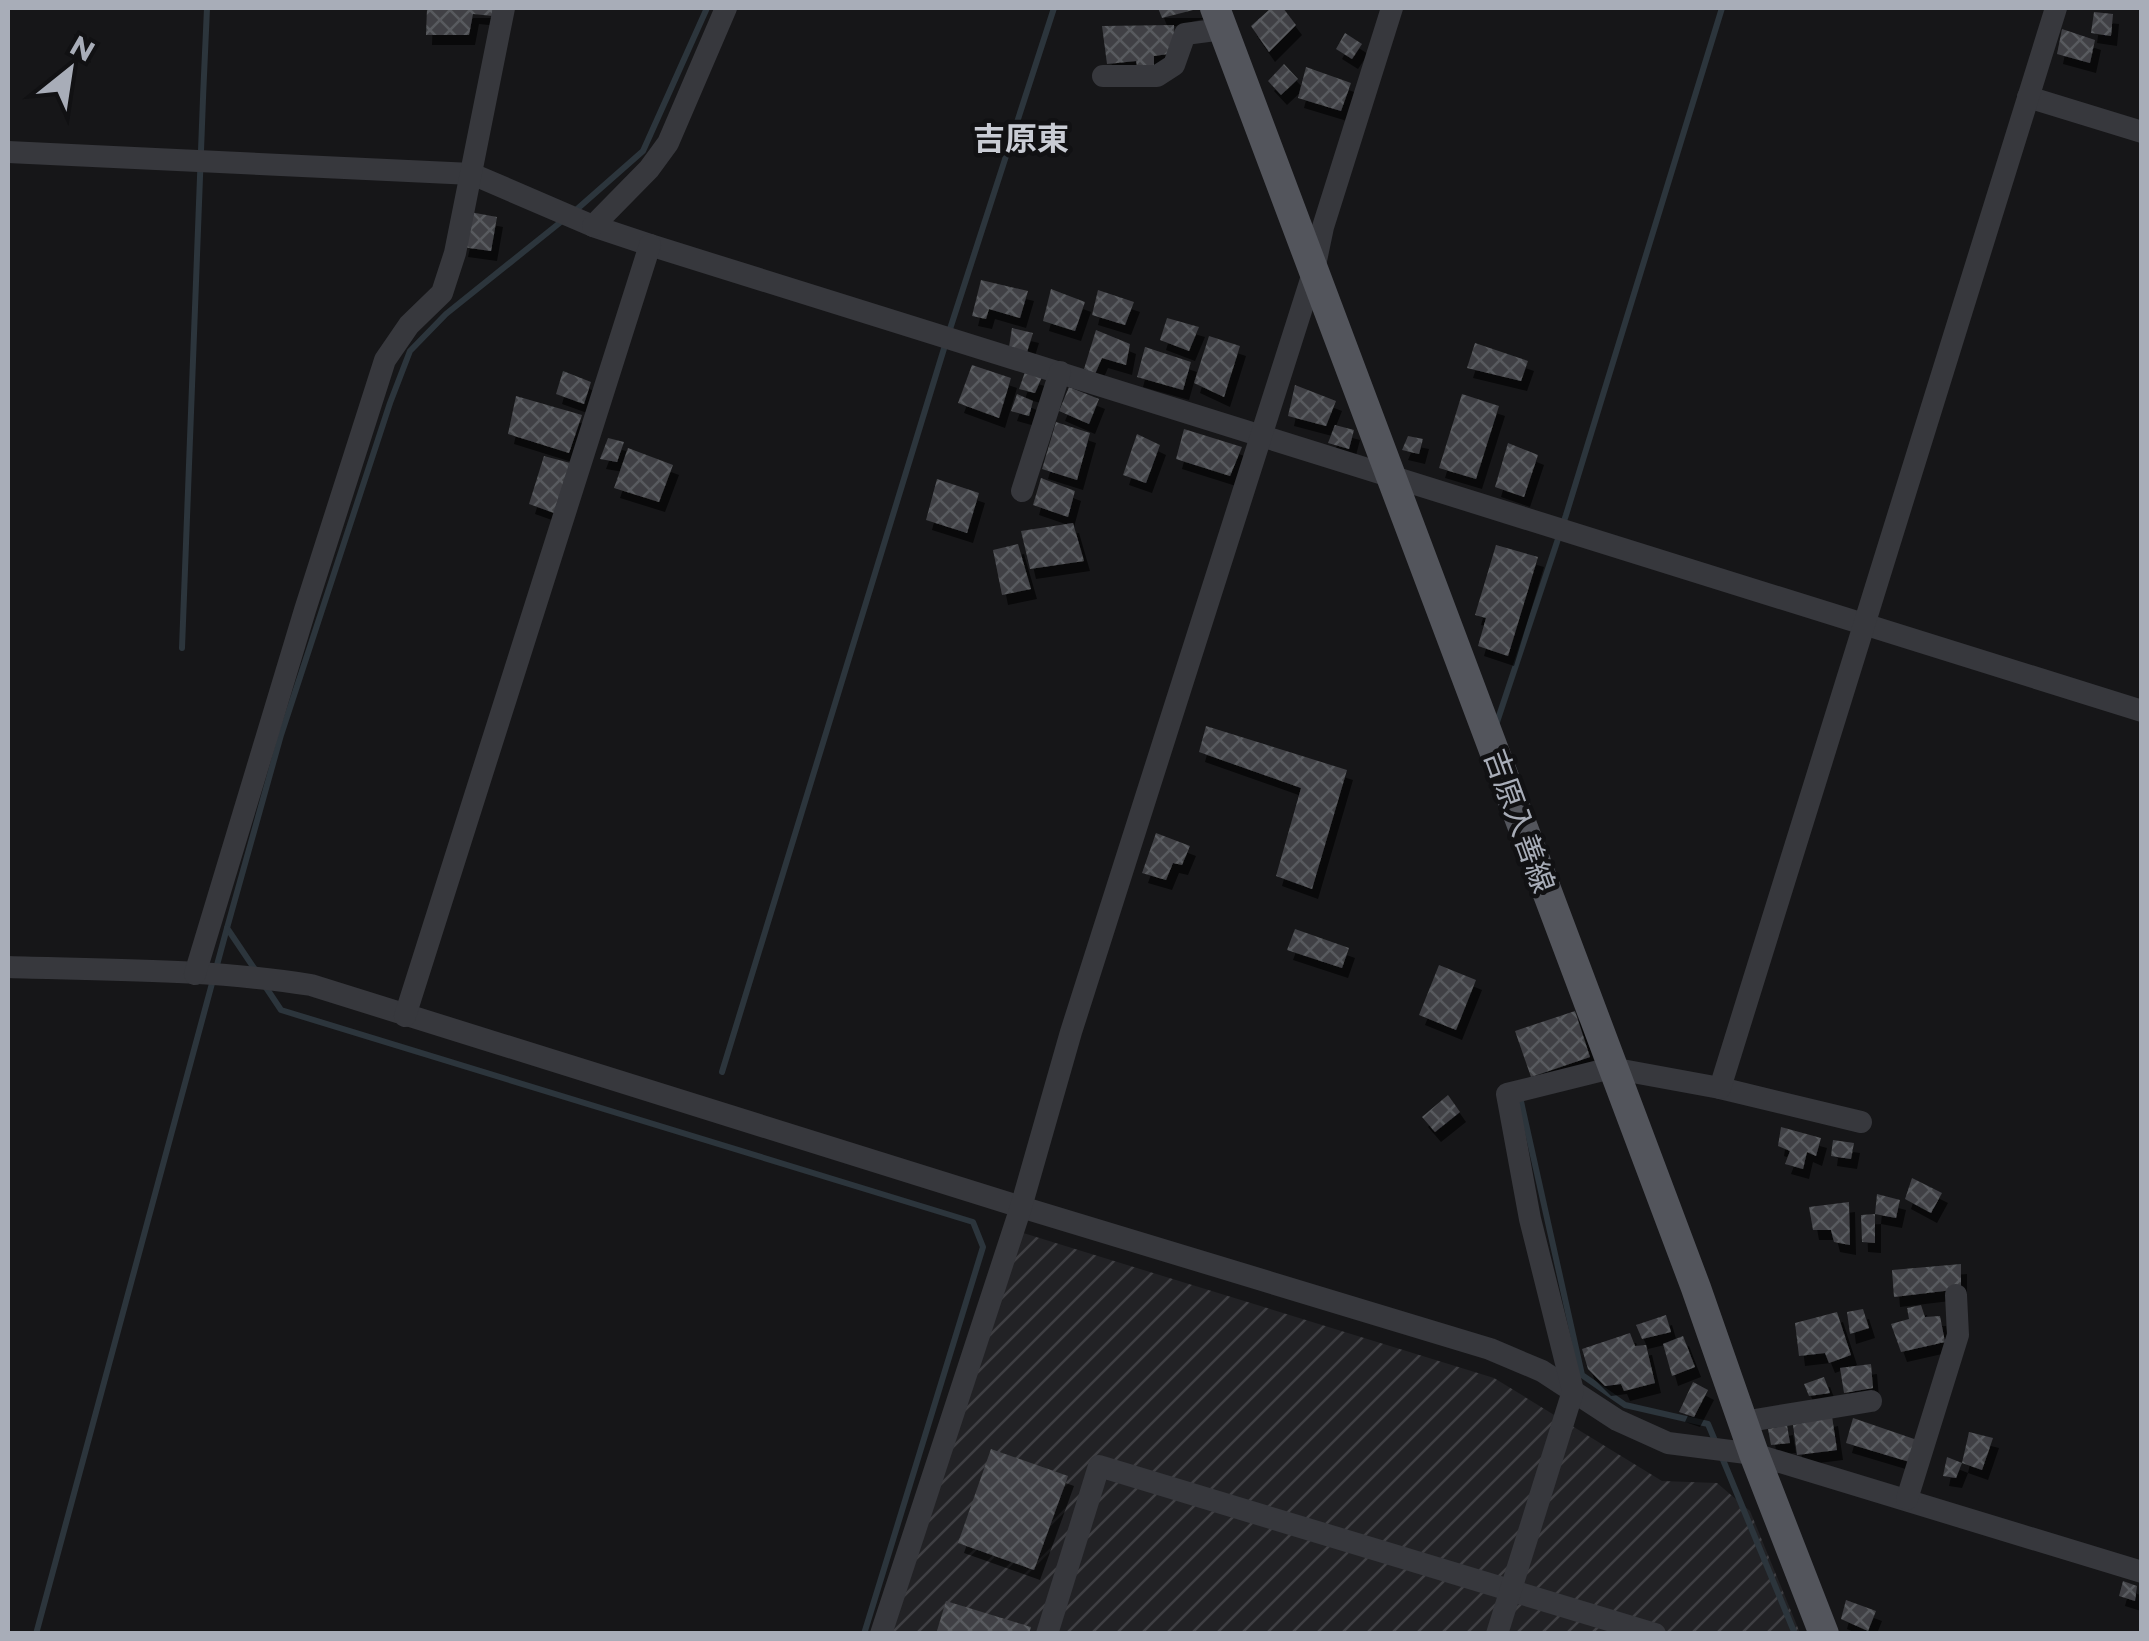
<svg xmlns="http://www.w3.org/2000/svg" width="2149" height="1641" font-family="Montserrat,'Noto Sans JP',sans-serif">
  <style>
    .industrial { fill: url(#industrial-furrows) }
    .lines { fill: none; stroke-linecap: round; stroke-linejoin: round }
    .stream { stroke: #2c353c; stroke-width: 6 }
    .building { fill: url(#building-cross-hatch); filter: url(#shadow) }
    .minor { stroke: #37383d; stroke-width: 22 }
    .major { stroke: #53555c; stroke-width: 30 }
    .labels { text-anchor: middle; stroke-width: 9; stroke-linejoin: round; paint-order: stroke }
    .street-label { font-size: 30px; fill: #a8adb8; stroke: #111113 }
    .neighbourhood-label { font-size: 32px; font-weight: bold; fill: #c9ccd4; stroke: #111113 }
  </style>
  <defs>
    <pattern id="industrial-furrows" width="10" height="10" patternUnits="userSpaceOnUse" patternTransform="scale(2.5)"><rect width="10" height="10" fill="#222225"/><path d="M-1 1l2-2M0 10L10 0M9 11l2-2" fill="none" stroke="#3f3f43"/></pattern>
    <pattern id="building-cross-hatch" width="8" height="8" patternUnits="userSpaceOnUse" patternTransform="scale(2.5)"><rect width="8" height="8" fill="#404145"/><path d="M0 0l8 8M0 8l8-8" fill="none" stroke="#595a5e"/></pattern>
    <filter id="shadow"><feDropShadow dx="6" dy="10" stdDeviation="0" flood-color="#0009"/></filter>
  </defs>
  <rect width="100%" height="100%" fill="#161618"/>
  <path class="industrial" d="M1020 1232 1494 1378 1662 1481 1717 1483 1750 1511 1800 1633 889 1634Z"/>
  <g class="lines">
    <g class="stream">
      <path d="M576 210 643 151 707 8"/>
      <path d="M182 648C191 434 197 221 207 8"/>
      <path d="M1496 725 1566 515 1722 8"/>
      <path d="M256 971 227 928 281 735 390 403 410 351 446 314 562 221"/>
      <path d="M265 986 281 1010 973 1222 983 1247 864 1634"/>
      <path d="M722 1072 950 329 1054 8"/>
      <path d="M1520 1097 1582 1375 1625 1405 1708 1424 1716 1443"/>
      <path d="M1721 1455 1795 1634"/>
      <path d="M36 1634 227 928"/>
    </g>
  </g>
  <g class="building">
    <path d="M427 8H494L493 16 473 14 469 35H426Z"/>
    <path d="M1158 8H1197V9L1162 18Z"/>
    <path d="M1271 8H1283L1296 25 1269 52 1251 26Z"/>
    <path d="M2094 12 2113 14 2111 36 2091 33Z"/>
    <path d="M1174 25 1175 53 1154 56V67L1138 70 1136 61 1107 64 1102 26Z"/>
    <path d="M2062 29 2095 40 2090 63 2057 54Z"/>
    <path d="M1345 33 1362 44 1352 59 1336 49Z"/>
    <path d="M1284 64 1298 79 1281 95 1268 81Z"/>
    <path d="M1306 67 1351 83 1341 111 1298 98Z"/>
    <path d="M470 212 497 217 491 251 462 247Z"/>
    <path d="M981 280 1028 291 1020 318 989 309 986 319 972 316Z"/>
    <path d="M1051 289 1085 302 1075 331 1043 321Z"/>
    <path d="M1098 290 1134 302 1125 325 1092 315Z"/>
    <path d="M1167 318 1199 327 1189 351 1160 340Z"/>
    <path d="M1012 328 1033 333 1027 352 1009 347Z"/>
    <path d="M1096 330 1130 344 1126 365 1102 358 1095 374 1084 369Z"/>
    <path d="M1209 336 1240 346 1224 397 1194 383Z"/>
    <path d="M1475 343 1528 361 1521 381 1467 368Z"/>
    <path d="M1145 347 1191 362 1183 390 1137 377Z"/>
    <path d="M972 365 1011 378 999 418 958 403Z"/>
    <path d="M563 371 591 382 584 404 556 394Z"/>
    <path d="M1025 372 1042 377 1035 393 1019 389Z"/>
    <path d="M1295 385 1336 401 1326 426 1288 416Z"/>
    <path d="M1069 387 1099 399 1089 424 1059 411Z"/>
    <path d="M1017 394 1033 401 1029 416 1011 411Z"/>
    <path d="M1462 394 1499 406 1476 479 1439 468Z"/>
    <path d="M516 396 582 415 569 453 508 434Z"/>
    <path d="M1056 422 1090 433 1077 480 1042 469Z"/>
    <path d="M1335 425 1354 430 1349 449 1328 443Z"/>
    <path d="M1184 429 1242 447 1230 476 1176 459Z"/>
    <path d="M1137 434 1160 445 1146 483 1123 475Z"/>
    <path d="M1408 436 1423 439 1419 454 1402 450Z"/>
    <path d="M608 438 624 442 617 462 600 459Z"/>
    <path d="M1508 443 1538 455 1524 497 1495 487Z"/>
    <path d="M628 448 673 465 659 502 614 488Z"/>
    <path d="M544 456 574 464 557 514 529 504Z"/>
    <path d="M1041 478 1075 491 1068 517 1033 505Z"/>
    <path d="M937 479 979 493 967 533 926 520Z"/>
    <path d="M1073 523 1084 561 1030 569 1021 531Z"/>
    <path d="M1018 544 1031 589 1002 595 993 550Z"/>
    <path d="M1496 545 1538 557 1508 656 1478 646 1486 618 1475 615Z"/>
    <path d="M1206 726 1347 770 1312 889 1276 876 1301 788 1199 752Z"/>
    <path d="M1156 833 1190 846 1182 865 1173 863 1166 880 1142 873Z"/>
    <path d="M1295 929 1349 948 1342 968 1287 950Z"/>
    <path d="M1439 965 1476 980 1456 1030 1419 1015Z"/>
    <path d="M1575 1011 1590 1057 1531 1077 1515 1031Z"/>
    <path d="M1448 1095 1460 1112 1435 1132 1422 1117Z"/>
    <path d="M1781 1127 1821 1138 1816 1156 1807 1152 1803 1169 1785 1164 1790 1151 1778 1146Z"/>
    <path d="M1833 1140 1854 1143 1851 1159 1831 1156Z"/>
    <path d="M1912 1178 1942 1193 1931 1213 1905 1199Z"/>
    <path d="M1877 1194 1900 1200 1896 1218 1875 1214V1243L1862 1242 1861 1215 1875 1214Z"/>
    <path d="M1849 1202 1850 1245 1834 1242 1831 1230H1813L1809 1207Z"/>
    <path d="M1961 1264V1289L1894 1297 1892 1270Z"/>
    <path d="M1921 1305 1925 1317 1940 1316 1945 1342 1901 1352 1891 1324 1909 1319 1907 1308Z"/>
    <path d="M1863 1309 1869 1328 1850 1334 1847 1312Z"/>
    <path d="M1837 1312 1851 1355 1829 1363 1825 1353 1799 1356 1795 1323Z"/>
    <path d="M1666 1315 1671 1332 1642 1339 1636 1325Z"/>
    <path d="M1630 1333 1635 1346 1646 1345 1655 1383 1624 1391 1621 1384 1605 1386 1588 1369 1582 1349Z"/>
    <path d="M1683 1336 1695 1367 1672 1376 1663 1344Z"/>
    <path d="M1871 1364 1873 1388 1844 1393 1840 1368Z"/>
    <path d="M1824 1377 1830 1393 1809 1396 1804 1384Z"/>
    <path d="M1693 1382 1708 1390 1694 1417 1679 1412Z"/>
    <path d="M1832 1416 1837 1450 1797 1455 1793 1425Z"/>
    <path d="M1853 1418 1920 1441 1913 1463 1846 1443Z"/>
    <path d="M1787 1425 1790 1443 1771 1445 1768 1429Z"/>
    <path d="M1969 1432 1993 1438 1982 1470 1962 1463Z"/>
    <path d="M991 1449 1068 1476 1034 1570 958 1543Z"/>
    <path d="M1947 1457 1962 1463 1956 1478 1943 1476Z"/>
    <path d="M2123 1581 2137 1586 2135 1601 2119 1596Z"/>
    <path d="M1846 1600 1876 1611 1868 1631 1841 1619Z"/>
    <path d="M946 1601 1031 1627 1029 1634H936Z"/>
  </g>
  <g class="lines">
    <g class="minor">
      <path d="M1103 76H1157L1174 65 1185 34 1223 29"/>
      <path d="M2028 97 2142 132"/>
      <path d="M8 152 472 174 593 226 650 245 2142 711"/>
      <path d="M593 226 649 169 668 143 726 8"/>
      <path d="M1022 491 1060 372"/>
      <path d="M8 967C108 970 211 969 311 985L1021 1207 1490 1349 1542 1371 1617 1420 1668 1443 1754 1454 2142 1572"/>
      <path d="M195 974 305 610 385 360 409 325 442 293 455 253 504 8"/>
      <path d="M405 1016 650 245"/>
      <path d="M1720 1088 1861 1122"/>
      <path d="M1743 1422 1871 1401"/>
      <path d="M1907 1499 1958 1335 1956 1295"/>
      <path d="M881 1634 1021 1207 1071 1032 1314 270 1323 227 1392 8"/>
      <path d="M1047 1634 1099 1466 1655 1634"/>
      <path d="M1497 1634 1573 1391 1530 1219 1507 1094 1611 1068 1720 1088 2056 8"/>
    </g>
    <path class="major" d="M1215 8 1696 1288 1754 1454 1824 1634"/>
  </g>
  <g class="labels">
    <g class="street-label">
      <text transform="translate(1519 821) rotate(70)" y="10">吉原入善線</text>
    </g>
    <g class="neighbourhood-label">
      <text x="1021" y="150">吉原東</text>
    </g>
  </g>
  <rect width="2149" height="1641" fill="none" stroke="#a8adb8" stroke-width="20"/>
  <g transform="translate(70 70) rotate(30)" stroke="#111113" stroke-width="8" paint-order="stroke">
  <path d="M0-8L18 38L0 25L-18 38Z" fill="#a8adb8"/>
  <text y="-15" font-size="28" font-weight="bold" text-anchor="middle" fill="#a8adb8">N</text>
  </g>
</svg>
